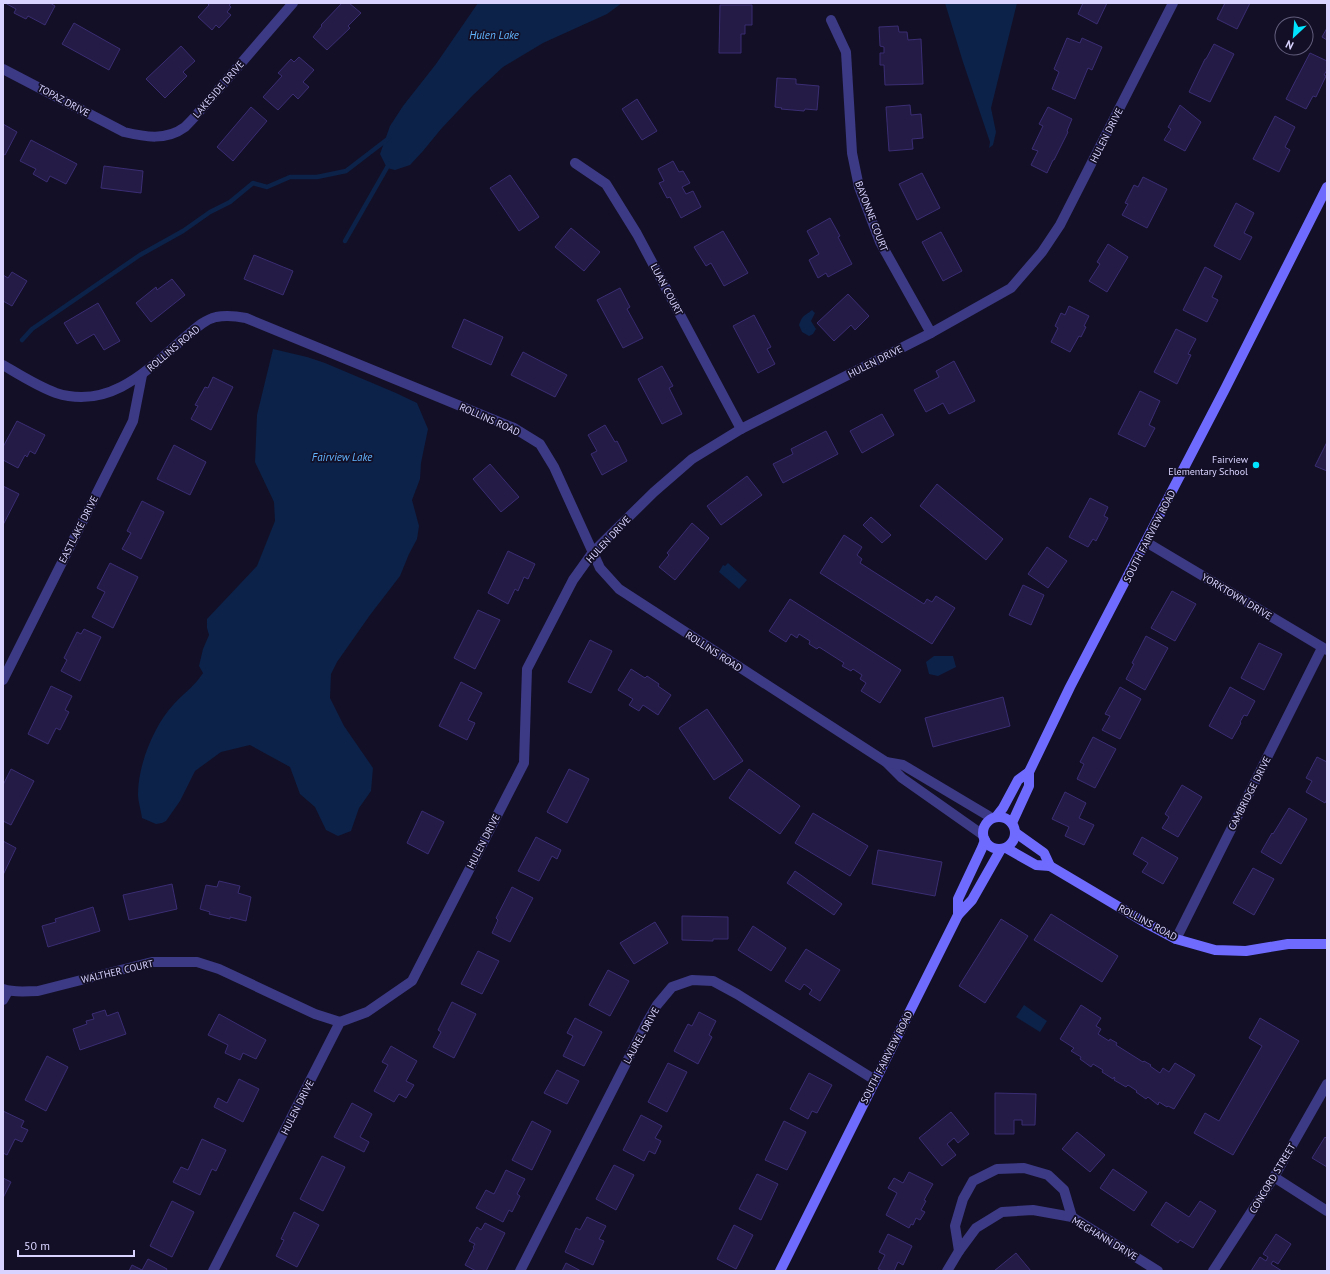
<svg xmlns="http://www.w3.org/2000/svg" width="1330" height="1274" font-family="'PT Sans',sans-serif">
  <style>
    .water { fill: #0c2248 }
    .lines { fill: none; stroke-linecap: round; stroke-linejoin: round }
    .stream { stroke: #0c2248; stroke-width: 4.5 }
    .building { fill: #241b47; stroke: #3b2d73 }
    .street { stroke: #3d3a85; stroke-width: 10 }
    .secondary { stroke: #6f6bff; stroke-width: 10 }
    .poi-dot { fill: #00e5ff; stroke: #130f26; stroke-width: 1.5 }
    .labels { text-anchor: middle; stroke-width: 3.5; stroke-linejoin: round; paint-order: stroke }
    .street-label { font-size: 10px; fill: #d9d4ff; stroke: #130f26 }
    .poi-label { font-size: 10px; fill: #d9d4ff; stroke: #130f26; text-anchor: end }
    .water-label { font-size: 11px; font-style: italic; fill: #62b6ff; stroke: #130f26 }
  </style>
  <rect width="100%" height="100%" fill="#130f26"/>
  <g class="water">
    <path d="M478 3H622L607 14 543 43 503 67 473 95 441 129 423 151 410 165 395 170 387 168 380 154 390 126 403 106 436 64Z"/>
    <path d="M945 3H1017L991 108 996 132 993 145 989 148 990 142 963 62Z"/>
    <path d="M812 310 815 313 811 321 816 329 813 334 809 336 802 332 799 325C803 314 805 316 812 310Z"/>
    <path d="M273 349 307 357 325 363 396 393 417 403 428 429 421 463 420 479 412 500 419 526 417 539 409 554 400 576 370 615 337 662 331 674 330 698 344 726 373 768 371 791 359 808 351 831 338 836 326 830 315 807 300 794 290 767 250 745 221 752 195 771 180 801 166 821 162 823 156 824 142 818C141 810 138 801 138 794 138 765 154 725 174 704 184 693 195 686 203 673L199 666 203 649 209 635 207 628V619L257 566 275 521 274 502 255 462 257 415Z"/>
    <path d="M728 563 747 580 739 589 719 572 723 565 725 566Z"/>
    <path d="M934 656H953L956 667 938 676 929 674 926 662Z"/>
    <path d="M1024 1005 1047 1021 1040 1032 1016 1017Z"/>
  </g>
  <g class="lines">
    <g class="stream">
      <path d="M345 241 389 164"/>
      <path d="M22 340 32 329 140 255 183 231 210 212 230 202 253 183 267 187 290 177H317L346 171 389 138"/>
    </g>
  </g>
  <g class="building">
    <path d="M5 3H50L55 6 45 25 28 16 26 19 14 13 16 9Z"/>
    <path d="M207 3H232L229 5 231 7 227 12 231 15 219 28 216 25 212 30 198 17 209 5Z"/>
    <path d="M342 3H349L361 13 348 26 350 28 327 50 313 37 322 26 321 25Z"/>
    <path d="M1083 3H1107L1097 24 1078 14Z"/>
    <path d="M1225 3H1250L1237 29 1217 19Z"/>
    <path d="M720 5H752V25H745V34H741V53H719Z"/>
    <path d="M74 23 120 49 109 70 62 44Z"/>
    <path d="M898 26 899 32H907L908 40 921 39 923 84 885 85 884 65H880V53H884V47L880 46 879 27Z"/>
    <path d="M1327 28V40L1322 37Z"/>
    <path d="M1067 38 1080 43 1082 38 1102 47 1092 70 1088 68 1075 99 1052 89 1059 72 1054 69Z"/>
    <path d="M1214 44 1234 54 1210 102 1189 92 1205 59H1206Z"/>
    <path d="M181 46 195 61 183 72 187 76 165 98 146 79Z"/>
    <path d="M1310 53 1327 61V70L1324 75 1326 76 1316 97 1313 96 1306 109 1286 99Z"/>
    <path d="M299 57 314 70 303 82 309 87 298 99 293 94 278 110 263 97 282 76 278 73 291 59 294 62Z"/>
    <path d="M777 78 796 79V84L819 86 817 110 805 109 804 111 781 109 782 108 775 107Z"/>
    <path d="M637 99 657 131 642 140 622 109Z"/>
    <path d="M910 105 911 115 921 114 923 138 912 139 913 149 889 151 886 107Z"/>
    <path d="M1180 105 1201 122 1185 151 1164 140 1171 129 1168 127Z"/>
    <path d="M251 107 267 121 233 161 217 147Z"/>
    <path d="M1048 107 1072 119 1067 131 1068 132 1054 160H1053L1047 173 1031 165 1038 151 1032 149 1043 126 1039 124Z"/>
    <path d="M1275 116 1295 127 1285 147 1290 150 1279 172 1253 159Z"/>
    <path d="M3 124 17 132 5 155 3 154Z"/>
    <path d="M31 140 77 164 66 184 50 176 47 182 33 174 36 169 20 161Z"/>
    <path d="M673 161 679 172 683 171 690 183 682 187 686 194 693 191 701 207 681 218 670 197 667 198 659 183 664 181 658 169Z"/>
    <path d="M104 166 143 171 141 193 101 188Z"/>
    <path d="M922 173 940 208 917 220 899 184Z"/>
    <path d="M510 175 539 217 519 231 490 188Z"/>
    <path d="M1143 177 1167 189 1147 228 1122 215 1128 204 1125 203 1134 185 1138 187Z"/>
    <path d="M1236 203 1254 213 1244 233 1252 237 1240 260 1214 246Z"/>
    <path d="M830 218 840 236 838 237 852 264 828 277 826 273 818 278 809 260 819 254 807 231Z"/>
    <path d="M571 228 600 252 584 271 555 247Z"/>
    <path d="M723 231 748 273 724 286 711 263 706 266 694 247Z"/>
    <path d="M941 232 962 271 943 281 922 242Z"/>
    <path d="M1108 244 1128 257 1107 292 1089 281 1100 264 1097 262Z"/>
    <path d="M254 255 293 271 283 295 244 279Z"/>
    <path d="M1205 267 1222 276 1212 297 1218 300 1207 322 1183 310Z"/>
    <path d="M12 272 27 281 12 306 3 301V275L8 278Z"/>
    <path d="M172 279 185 295 151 322 136 303 156 287 157 290Z"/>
    <path d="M620 288 630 307 627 309 643 338 623 348 597 300Z"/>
    <path d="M848 294 869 316 855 330 851 325 834 341 817 323Z"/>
    <path d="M98 303 120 341 104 350 94 334 77 344 64 323Z"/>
    <path d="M1069 306 1089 316 1084 326 1086 327 1081 337 1079 336 1070 352 1051 342 1058 328 1055 326 1061 313 1065 315Z"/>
    <path d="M754 315 771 347 767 349 775 364 758 373 733 326Z"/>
    <path d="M464 319 503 337 491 365 452 347Z"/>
    <path d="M1176 329 1196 339 1188 354 1191 355 1177 384 1154 372Z"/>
    <path d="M523 352 567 375 555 397 511 375Z"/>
    <path d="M954 361 975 401 949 414 943 403 926 412 914 390 939 377 936 371Z"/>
    <path d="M662 366 673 386 669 388 682 414 662 424 638 379Z"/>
    <path d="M213 377 233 387 211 430 191 419 198 406 195 405 205 387 208 388Z"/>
    <path d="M1140 391 1160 401 1149 425 1155 428 1145 447 1118 434Z"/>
    <path d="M882 414 894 435 862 453 850 431Z"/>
    <path d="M17 421 45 435 35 454 30 451 27 457 25 455 18 468 3 460V447Z"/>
    <path d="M605 425 615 442 617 441 627 461 602 475 591 454 597 451 588 435Z"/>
    <path d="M826 431 838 454 783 483 773 464 793 454 791 449Z"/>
    <path d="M1327 442V471L1315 466Z"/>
    <path d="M174 445 206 462 190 495 157 479Z"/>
    <path d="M490 464 519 497 501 512 473 479Z"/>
    <path d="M747 476 762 495 721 525 707 506Z"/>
    <path d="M937 484 1003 539 986 560 920 506Z"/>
    <path d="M3 486 19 494 3 525Z"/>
    <path d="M1090 498 1108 507 1104 516 1108 518 1096 541 1093 539 1088 547 1069 537Z"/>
    <path d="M142 501 164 512 141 559 122 549 131 533 127 531Z"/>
    <path d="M871 517 891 535 882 543 863 525Z"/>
    <path d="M692 523 709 538 675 580 659 567 669 555 667 553Z"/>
    <path d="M844 535 862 547 857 555 862 559 860 563 924 604 927 599 932 602 936 596 955 608 932 644 820 573Z"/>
    <path d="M1047 547 1067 561 1048 588 1028 574Z"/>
    <path d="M508 551 535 564 528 579 524 577 518 591 515 589 508 604 488 593Z"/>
    <path d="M110 563 138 577 113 628 92 617 105 592 97 588Z"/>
    <path d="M1023 585 1044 595 1031 625 1009 615Z"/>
    <path d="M1172 591 1196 604 1175 641 1151 628Z"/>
    <path d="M790 599 901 670 880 703 861 691 866 683 860 679 862 675 853 669 851 671 842 666 844 663 819 647 817 649 809 644 810 641 799 634 797 638 791 634 786 642 769 631Z"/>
    <path d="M478 610 500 620 475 669 454 658Z"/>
    <path d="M84 629 101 637 80 681 61 671 67 660 64 658 77 632 81 634Z"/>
    <path d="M1146 636 1168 648 1145 690 1126 679 1134 664 1132 663Z"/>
    <path d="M590 640 612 651 591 693 568 682Z"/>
    <path d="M1259 643 1282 654 1264 690 1241 678Z"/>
    <path d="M631 669 645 678 647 676 659 684 658 686 671 695 658 715 643 705 639 711 629 705 633 699 618 690Z"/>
    <path d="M461 682 482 693 468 720 475 723 467 740 439 726Z"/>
    <path d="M51 686 72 696 65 710 69 712 60 730 56 728 48 744 28 734Z"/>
    <path d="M1120 687 1141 699 1120 739 1102 730 1110 716 1105 714Z"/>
    <path d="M1230 687 1255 701 1247 716 1244 715 1240 722 1241 723 1232 739 1209 726Z"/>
    <path d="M1003 697 1010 726 933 747 925 718Z"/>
    <path d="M707 709 743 761 714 780 679 728Z"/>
    <path d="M1093 737 1116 749 1095 788 1077 779 1084 764 1080 762Z"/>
    <path d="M1317 757 1327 762V799L1325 803 1306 792 1312 781 1306 778Z"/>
    <path d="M11 769 34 781 11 825 3 821V785Z"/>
    <path d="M569 769 589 779 567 823 547 812Z"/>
    <path d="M749 769 800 806 780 834 729 798Z"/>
    <path d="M1182 785 1202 797 1178 837 1162 828 1169 817 1165 814Z"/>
    <path d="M1065 792 1086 803 1079 818 1094 825 1084 845 1065 836 1069 827 1052 819Z"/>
    <path d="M1289 808 1307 819 1281 864 1261 852 1272 833 1273 834Z"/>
    <path d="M422 811 444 822 428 854 407 843Z"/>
    <path d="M813 813 868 846 850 876 795 843Z"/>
    <path d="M536 837 561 850 557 859 552 856 539 881 518 871Z"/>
    <path d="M1142 837 1178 858 1163 884 1142 872 1148 863 1133 854Z"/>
    <path d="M3 841 16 848 3 875Z"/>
    <path d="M878 850 942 862 935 896 872 884Z"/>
    <path d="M1253 868 1274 879 1254 915 1233 903Z"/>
    <path d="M795 871 842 904 834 915 787 883Z"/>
    <path d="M219 881 240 886 238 893 251 897 246 921 230 917V919L209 914 210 912 200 909 206 885 217 887Z"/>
    <path d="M172 884 177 909 129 920 123 895Z"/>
    <path d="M512 887 533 898 510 942 492 933 498 920 496 918Z"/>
    <path d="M93 907 100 931 48 947 42 926 56 922 55 919Z"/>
    <path d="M1051 914 1118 956 1102 982 1034 940Z"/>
    <path d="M682 916 728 917V939H713V941L682 940Z"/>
    <path d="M1001 919 1028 936 985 1003 959 986Z"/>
    <path d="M655 922 668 943 634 964 620 943Z"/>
    <path d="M753 926 786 948 771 971 738 950Z"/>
    <path d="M806 949 840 970 820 1001 809 994 812 990 804 984 800 990 785 981Z"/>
    <path d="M478 951 499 961 482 994 461 984Z"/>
    <path d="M608 970 629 981 610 1016 589 1005Z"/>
    <path d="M452 1002 476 1014 454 1058 433 1047 441 1032 438 1030Z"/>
    <path d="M1081 1005 1101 1018 1096 1026 1101 1029 1098 1034 1109 1041 1110 1039 1117 1043 1116 1045 1143 1062 1144 1061 1151 1065 1150 1066 1160 1073 1163 1068 1169 1072 1175 1063 1195 1075 1174 1109 1168 1106 1167 1107 1159 1102 1158 1105 1148 1097 1146 1099 1136 1092 1137 1091 1128 1085 1126 1087 1114 1080 1115 1078 1114 1077 1113 1079 1102 1072 1103 1070 1093 1064 1091 1067 1080 1059 1081 1057 1071 1051 1074 1048 1060 1039Z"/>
    <path d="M105 1010 107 1016 118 1012 126 1034 80 1050 73 1029 87 1024 86 1021 94 1019 92 1014Z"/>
    <path d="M699 1012 716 1021 709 1035 712 1037 698 1064 674 1051 688 1024 692 1026Z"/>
    <path d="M219 1014 266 1040 256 1059 243 1053 240 1060 225 1053 228 1045 208 1035Z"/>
    <path d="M575 1018 602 1032 584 1066 563 1056 573 1036 567 1033Z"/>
    <path d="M1260 1018 1299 1041 1233 1155 1194 1133 1205 1113 1219 1121 1262 1046 1249 1038Z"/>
    <path d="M391 1046 417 1061 406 1081 414 1085 406 1098 399 1094 394 1102 374 1091 388 1065 382 1062Z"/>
    <path d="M47 1056 68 1067 46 1111 25 1100Z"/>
    <path d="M668 1063 687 1072 667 1112 648 1102Z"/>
    <path d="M557 1070 579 1081 567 1104 544 1093Z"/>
    <path d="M809 1073 832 1085 817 1113 812 1111 808 1119 790 1109Z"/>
    <path d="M239 1079 259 1089 243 1122 214 1107 218 1098 227 1103Z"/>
    <path d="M995 1093 1036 1094 1035 1125H1022V1120H1014V1134H995Z"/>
    <path d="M352 1103 372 1114 360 1137 369 1142 364 1152 334 1137Z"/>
    <path d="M3 1111 24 1121 21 1127 28 1130 22 1142 15 1139 7 1155 3 1153Z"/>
    <path d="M951 1112 969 1134 958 1143 954 1138 947 1144 956 1155 942 1166 919 1138Z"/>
    <path d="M641 1115 662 1126 655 1138 661 1141 655 1154 649 1151 644 1161 623 1150Z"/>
    <path d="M532 1121 551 1131 532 1170 512 1160Z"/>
    <path d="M784 1121 806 1132 787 1170 765 1160Z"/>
    <path d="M1077 1132 1105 1155 1090 1172 1062 1149Z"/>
    <path d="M1325 1137 1327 1139V1167L1312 1158Z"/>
    <path d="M202 1139 226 1150 216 1171 212 1169 200 1195 173 1182 181 1167 188 1170Z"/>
    <path d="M322 1156 345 1167 323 1211 300 1199Z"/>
    <path d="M614 1165 634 1175 616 1210 596 1199Z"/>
    <path d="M1113 1169 1147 1192 1134 1211 1100 1188Z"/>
    <path d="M506 1170 525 1179 517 1194 520 1196 512 1212 509 1210 503 1222 476 1208 486 1190 494 1194Z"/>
    <path d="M909 1172 933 1184 924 1200 926 1201 921 1210 925 1212 920 1220 916 1218 913 1225 911 1224 909 1228 886 1215 897 1193 888 1188 894 1178 903 1183Z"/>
    <path d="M757 1174 778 1184 761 1220 739 1209Z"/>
    <path d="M3 1178 11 1182 3 1198Z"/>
    <path d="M172 1201 194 1212 172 1257 150 1246Z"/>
    <path d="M1200 1201 1216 1211 1193 1248 1180 1240 1178 1243 1151 1225 1166 1202 1189 1217Z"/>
    <path d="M294 1212 319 1225 297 1267 276 1256 284 1240 281 1239Z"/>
    <path d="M587 1217 606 1226 599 1239 604 1241 593 1265 565 1252 576 1228 580 1230Z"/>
    <path d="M485 1223 505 1233 486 1271H476L465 1265 474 1248 473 1247 475 1244 469 1241 477 1227 481 1230Z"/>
    <path d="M734 1225 753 1235 736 1269 717 1259Z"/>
    <path d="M888 1234 912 1246 903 1265 898 1262 894 1271H883L878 1269 885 1255 879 1252Z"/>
    <path d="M1276 1234 1291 1244 1278 1264 1273 1261 1271 1264 1282 1271H1251L1260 1257 1266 1261 1268 1257 1263 1254Z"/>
    <path d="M1016 1253 1031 1271H994Z"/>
    <path d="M148 1259 167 1269 166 1271H129L132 1265 142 1270Z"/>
    <path d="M566 1263 581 1271H562Z"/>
  </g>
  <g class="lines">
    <g class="street">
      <path d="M831 20 846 52 852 153 859 187 880 242 931 333"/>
      <path d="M3 69 124 132C145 137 166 141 185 127 189 123 194 118 198 113L293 3"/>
      <path d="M575 163 606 184 637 234 741 429"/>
      <path d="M3 365C20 375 37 386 56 393 109 410 147 371 183 339 193 331 203 320 216 317 226 315 236 316 246 318L514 428 540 444 554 467 600 568 619 589 886 762 902 778 983 835"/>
      <path d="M1146 542 1327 650"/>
      <path d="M3 680 133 421 142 375"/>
      <path d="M886 762 903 765 992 818"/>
      <path d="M1176 939 1322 648"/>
      <path d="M3 989C14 993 27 991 38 991L152 962H197L219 969 315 1014 340 1022"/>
      <path d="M3 1000 8 991"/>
      <path d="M1274 1177 1327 1211"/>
      <path d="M959 1251 955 1226 963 1199 973 1181 997 1169 1024 1168 1048 1175 1064 1190 1072 1217"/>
      <path d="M213 1271 340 1022 367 1012 412 981 524 763 527 669 573 580 593 552 654 492 692 459 741 429 931 333 1011 288 1042 252 1060 225 1173 3"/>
      <path d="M520 1271 646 1024 657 1005 672 987 692 980 713 981 737 994 875 1080"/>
      <path d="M947 1271 959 1251 976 1228 1002 1212 1033 1210 1072 1217 1158 1271"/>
      <path d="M1213 1271 1274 1177 1327 1084"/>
    </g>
    <g class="secondary">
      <circle cx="999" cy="833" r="16"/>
      <path d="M996 817 1003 808 1018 780 1029 772"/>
      <path d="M1012 823 1029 786V772L1070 687 1225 389 1327 187"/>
      <path d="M1016 833 1044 853 1050 866"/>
      <path d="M1006 848 1036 865 1050 866 1146 923 1176 939 1215 950 1246 951 1288 944H1327"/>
      <path d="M958 915V899L982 848 985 840"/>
      <path d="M780 1271 958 915 972 900 1001 849"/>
    </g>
  </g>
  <circle class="poi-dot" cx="1256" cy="465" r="4"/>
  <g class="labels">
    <g class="street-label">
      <text transform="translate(218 89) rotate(-49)" y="4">LAKESIDE DRIVE</text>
      <text transform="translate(64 100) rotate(28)" y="4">TOPAZ DRIVE</text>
      <text transform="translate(1106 135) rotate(-63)" y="4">HULEN DRIVE</text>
      <text transform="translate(872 216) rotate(69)" y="4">BAYONNE COURT</text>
      <text transform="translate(667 289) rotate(62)" y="4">LUAN COURT</text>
      <text transform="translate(173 348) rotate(-40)" y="4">ROLLINS ROAD</text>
      <text transform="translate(875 361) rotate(-27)" y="4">HULEN DRIVE</text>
      <text transform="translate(490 419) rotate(24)" y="4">ROLLINS ROAD</text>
      <text transform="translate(78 529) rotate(-63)" y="4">EASTLAKE DRIVE</text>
      <text transform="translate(1149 536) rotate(-63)" y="4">SOUTH FAIRVIEW ROAD</text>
      <text transform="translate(608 539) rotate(-47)" y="4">HULEN DRIVE</text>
      <text transform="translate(1237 596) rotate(31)" y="4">YORKTOWN DRIVE</text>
      <text transform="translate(714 651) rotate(33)" y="4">ROLLINS ROAD</text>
      <text transform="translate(1249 793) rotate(-63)" y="4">CAMBRIDGE DRIVE</text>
      <text transform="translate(483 841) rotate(-63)" y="4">HULEN DRIVE</text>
      <text transform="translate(1148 922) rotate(28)" y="4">ROLLINS ROAD</text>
      <text transform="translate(117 971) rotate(-13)" y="4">WALTHER COURT</text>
      <text transform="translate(641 1035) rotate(-61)" y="4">LAUREL DRIVE</text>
      <text transform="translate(886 1057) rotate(-63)" y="4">SOUTH FAIRVIEW ROAD</text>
      <text transform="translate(297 1107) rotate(-63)" y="4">HULEN DRIVE</text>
      <text transform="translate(1272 1178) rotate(-59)" y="4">CONCORD STREET</text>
      <text transform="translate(1105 1238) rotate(31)" y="4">MEGHANN DRIVE</text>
    </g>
    <g class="poi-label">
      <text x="1248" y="463">Fairview<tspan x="1248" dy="12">Elementary School</tspan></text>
    </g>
    <g class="water-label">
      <text x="494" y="39">Hulen Lake</text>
      <text x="342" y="461">Fairview Lake</text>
    </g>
  </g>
  <rect width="1330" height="1274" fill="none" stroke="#d9d4ff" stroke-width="8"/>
  <g transform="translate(1294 36) rotate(206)"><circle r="19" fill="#130f26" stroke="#625e7d"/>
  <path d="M0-3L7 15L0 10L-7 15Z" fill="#00e5ff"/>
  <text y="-6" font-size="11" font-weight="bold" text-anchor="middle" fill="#d9d4ff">N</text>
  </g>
  <path d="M18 1250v6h116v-6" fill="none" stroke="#d9d4ff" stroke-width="2"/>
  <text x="24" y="1250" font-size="12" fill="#d9d4ff" stroke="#130f26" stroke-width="3" paint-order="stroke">50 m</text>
</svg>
